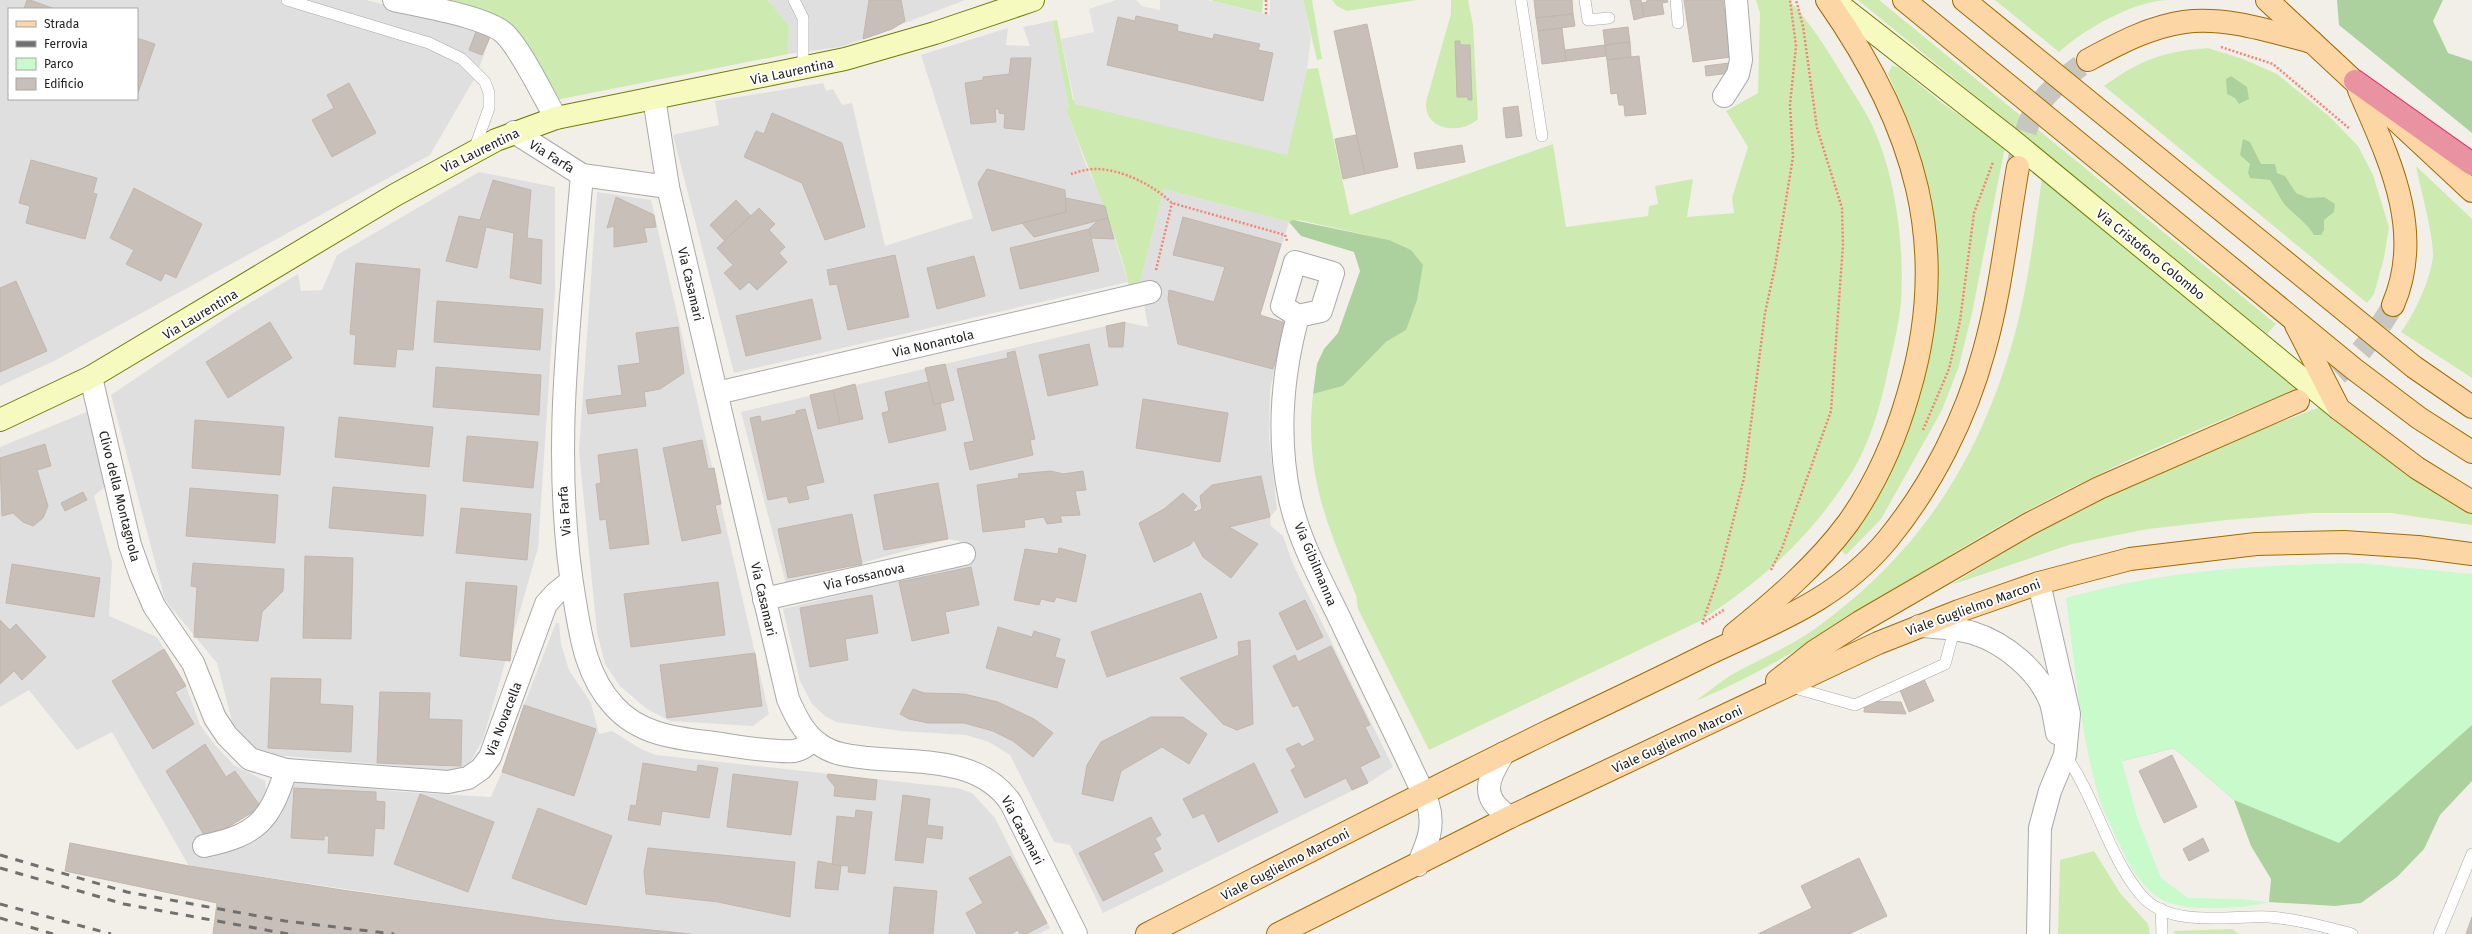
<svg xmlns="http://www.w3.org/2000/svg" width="2472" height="934" font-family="'Fira Sans',sans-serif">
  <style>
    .residential { fill: #e0dfdf; fill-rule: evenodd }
    .grass { fill: #cdebb0; fill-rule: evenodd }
    .forest { fill: #add19e }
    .park { fill: #c8facc }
    .parking { fill: #e2e2e2 }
    .building { fill: #c7bfb8; stroke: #c4b6ab }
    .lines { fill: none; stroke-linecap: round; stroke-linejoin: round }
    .primary-tunnel { stroke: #c8c6c1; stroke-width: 22; stroke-dasharray: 22 11; stroke-linecap: butt }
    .lane-casing { stroke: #a9a9a9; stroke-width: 12 }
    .street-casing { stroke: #a9a9a9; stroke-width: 24 }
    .secondary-casing { stroke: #707d05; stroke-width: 24 }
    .primary-casing { stroke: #a06b00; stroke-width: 24 }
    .highway-casing { stroke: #dc2a67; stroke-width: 24 }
    .path { stroke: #fa8072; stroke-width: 2.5; stroke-dasharray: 2 2; stroke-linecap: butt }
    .lane { stroke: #fff; stroke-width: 11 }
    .street { stroke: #fff; stroke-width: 22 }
    .secondary { stroke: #f7fabf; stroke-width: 22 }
    .primary { stroke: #fcd6a4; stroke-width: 22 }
    .highway { stroke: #e892a2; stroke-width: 22 }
    .rail { stroke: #707070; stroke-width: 3; stroke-dasharray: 8 8; stroke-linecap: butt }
    .labels { text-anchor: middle; stroke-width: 4; stroke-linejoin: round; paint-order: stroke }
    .street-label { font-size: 13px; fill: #222; stroke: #fff }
  </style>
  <rect width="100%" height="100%" fill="#f2efe9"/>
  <g class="residential">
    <path d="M0 0H366L477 29 491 35 477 74 430 155 54 361 0 386ZM9 9H137V99H9Z"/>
    <path d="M768 0H965L863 39 840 47 788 54 789 26Z"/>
    <path d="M1052 21 1069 108 1066 109 1086 165 1105 206 1128 282 734 373 673 135 719 125 715 101 823 83 826 91 833 89 842 105 852 103 885 246 973 218 921 55 1008 28 1006 45 1030 46 1023 27Z"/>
    <path d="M479 172 555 187V291L538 548 483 739 467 768 445 770 262 754 236 737 217 663 165 600 111 395 233 313 298 274 301 291 322 290 337 255Z"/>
    <path d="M1164 189 1289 222 1260 315 1286 323 1270 389 1269 437 1277 509 1270 517 1271 526 1283 536 1293 564 1393 767 1368 783 1103 913 1070 845 1054 842 1010 755 989 742 966 735 901 731 836 722 825 716 812 704 800 681 783 609 973 562 969 543 948 539 786 584 741 412 1106 326 1125 322 1148 327 1140 282Z"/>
    <path d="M597 192 651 200 769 714 753 726 670 721 647 709 620 686 605 664 597 632 579 451Z"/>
    <path d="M89 411 108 484 94 496 112 562 109 616 157 637 186 686 200 725 214 744 234 765 265 781 266 793 261 807 207 840V855L229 852 258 839 281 815 292 781 404 792 491 797 502 772 524 705 556 623H559L561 644 569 670 591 703 599 734 612 731 641 749 656 755 957 788 972 793 995 818 1050 928 1039 934H691L561 921 189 866 112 732 77 750 29 690 0 707V447Z"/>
  </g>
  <g class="grass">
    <path d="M429 0H768L789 26 788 54 556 100 523 43Z"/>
    <path d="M1263 0 1262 13 1212 1V0Z"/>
    <path d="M1303 0H1312L1322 59 1317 60Z"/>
    <path d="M1332 0H1417L1347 11 1337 6Z"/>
    <path d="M1451 0H1468L1473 25 1478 119C1461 135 1424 131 1426 102L1451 14ZM1460 41V45H1470L1472 100H1468L1455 42Z"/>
    <path d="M1756 0H1789C1810 22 1826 48 1842 74 1850 88 1860 102 1868 117 1895 168 1905 245 1901 302 1899 325 1893 347 1888 370 1881 404 1870 443 1852 472 1811 537 1764 579 1700 621L1429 750 1358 609 1356 595C1327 525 1304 473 1313 394L1343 386 1386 342 1406 330 1389 240 1299 220 1289 222 1164 189 1140 282 1129 286C1115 225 1087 168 1066 109L1069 108 1052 21 1057 20 1073 100 1287 154 1307 69 1318 68 1350 215 1553 144 1566 227 1648 216 1649 206 1658 204 1655 186 1693 179 1687 217 1734 213 1732 198 1748 147 1726 111 1758 93 1760 13Z"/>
    <path d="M1858 0H1879L2276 324 2267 334Z"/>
    <path d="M1995 0H2168C2134 1 2084 29 2059 52Z"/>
    <path d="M2208 48 2243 59 2277 74 2330 117 2358 146 2373 175 2389 227 2384 258 2374 294 2367 303 2104 86C2140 60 2164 51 2208 48Z"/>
    <path d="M1892 66 1898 67 1942 103 2005 147 1972 313 1959 366 1942 410 1881 519 1846 555 1840 549 1875 497 1937 281 1935 224 1931 195 1914 135 1888 74Z"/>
    <path d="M2416 166 2472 219V378L2401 332C2414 315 2433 275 2433 253 2432 229 2421 191 2416 166Z"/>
    <path d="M2043 171 2299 389C2197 429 2097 471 2001 525 1899 583 1804 655 1696 701 1707 692 1719 683 1731 675 1759 659 1790 647 1816 628 1920 553 1980 459 2014 337 2029 283 2035 226 2043 171Z"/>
    <path d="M2323 406 2414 477 2472 514V525L2391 513H2312L2227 520 2148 529 2072 544 1951 585C2005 551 2061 518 2119 489 2185 457 2255 432 2323 406Z"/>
    <path d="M2094 851 2120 893 2148 924 2150 934H2058L2060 860Z"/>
    <path d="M2232 929 2239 934H2175L2174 931Z"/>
  </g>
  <g class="forest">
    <path d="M2337 0H2443L2433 21 2448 53 2472 61V133L2339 25Z"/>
    <path d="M2231 76 2247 87 2249 99 2239 104 2235 98 2227 94 2226 79Z"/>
    <path d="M2243 139 2250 142 2261 164H2275L2277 173 2285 176 2296 193 2308 198 2324 197 2335 204 2334 212 2324 220V230L2321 235H2314C2309 226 2298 217 2289 209 2281 202 2276 189 2270 180L2250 178 2248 173 2250 164 2240 155Z"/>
    <path d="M1293 220 1389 240 1411 250 1423 265 1417 300 1406 330 1386 342 1343 386 1313 394 1317 364 1324 349 1338 333 1360 271 1354 252 1301 236 1289 222Z"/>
    <path d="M2472 602V781L2440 815 2424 849 2397 877 2361 903 2335 906 2269 902 2271 879 2251 846 2234 800 2174 748 2122 761Z"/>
  </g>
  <path class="park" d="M2358 563 2472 574V725L2339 843 2234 800 2174 748 2122 761 2137 817 2161 878 2188 898 2240 899 2269 902C2244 909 2181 913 2159 898 2138 884 2126 859 2116 837 2110 824 2103 811 2099 798 2080 733 2075 665 2066 598 2162 570 2258 565 2358 563Z"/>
  <path class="parking" d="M1116 0H1136L1142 6 1160 10V0H1207L1270 15V0H1303L1311 37 1307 69 1287 155 1075 104 1061 39 1094 32 1089 9Z"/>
  <g class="building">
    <path d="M27 0H30L55 9H24Z"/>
    <path d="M869 0H901L905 21 892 29 863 39Z"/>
    <path d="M1534 0H1572L1573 14 1536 18Z"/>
    <path d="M1630 0H1641L1644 17 1634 20Z"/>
    <path d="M1647 0H1667L1668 2 1662 3 1664 14 1644 17 1642 3 1647 2Z"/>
    <path d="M1684 0H1723L1731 57 1693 62Z"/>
    <path d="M1573 14 1575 26 1538 31 1536 18Z"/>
    <path d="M1136 16 1178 25 1177 31 1213 39 1214 34 1260 44 1258 50 1273 53 1263 101 1107 65 1118 17 1135 21Z"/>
    <path d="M1367 24 1398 167 1365 174 1334 31Z"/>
    <path d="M1628 27 1630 42 1605 45 1603 30Z"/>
    <path d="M1562 28 1566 61 1542 64 1538 31Z"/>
    <path d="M477 29 491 35 482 55 469 50Z"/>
    <path d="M137 38 155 44 138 93H137Z"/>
    <path d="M1455 41H1460V45H1470L1472 100H1468V97H1457Z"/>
    <path d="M1630 42 1631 57 1607 60 1605 45Z"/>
    <path d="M1605 45 1606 56 1566 61 1565 50Z"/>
    <path d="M1639 56 1646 114 1625 116 1624 105H1619L1617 93 1611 94 1607 60Z"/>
    <path d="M1011 58H1031L1024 130 1004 128 1005 114 999 113V109H995L996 122 971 124 965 83 983 80V77L1009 74Z"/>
    <path d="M1729 63 1730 73 1706 76 1705 66Z"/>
    <path d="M349 83 376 133 332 157 312 120 334 108 327 95Z"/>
    <path d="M1518 106 1522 136 1506 138 1503 108Z"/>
    <path d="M772 113 842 143 865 227 825 240 802 183 744 157 756 131 764 134Z"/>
    <path d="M1356 135 1365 174 1343 179 1335 139Z"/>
    <path d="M1462 145 1465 162 1417 169 1414 153Z"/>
    <path d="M31 160 97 178 93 193 97 194 85 239 26 223 30 206 19 203Z"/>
    <path d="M987 169 1065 190 1066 212 992 231 978 183Z"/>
    <path d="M493 180 531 190 527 238 542 240 541 284 510 278 514 233 486 227 477 268 446 261 459 216 480 220Z"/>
    <path d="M134 188 202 224 176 278 165 273 161 281 126 264 134 250 110 238Z"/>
    <path d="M616 197 654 215 656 227 644 228 647 242 614 247V226L607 228Z"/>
    <path d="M1066 198 1105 206 1108 218 1034 237 1022 223 1066 212Z"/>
    <path d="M736 200 751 216 725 241 710 225Z"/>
    <path d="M759 208 775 224 769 230 785 247 779 253 787 262 757 290 749 282 740 290 724 273 733 265 717 248Z"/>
    <path d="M1183 217 1281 244 1260 315 1286 323 1273 369 1178 344 1168 299 1169 290 1214 302 1225 267 1173 255Z"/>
    <path d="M1108 218 1114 239 1091 238 1089 229 1097 221Z"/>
    <path d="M1089 229 1099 271 1020 289 1010 248Z"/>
    <path d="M895 255 909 317 848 330 837 284 830 285 827 270Z"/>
    <path d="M974 256 985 296 937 309 927 268Z"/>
    <path d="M356 263 420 269 413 350 397 349 395 367 354 364 356 335 350 334Z"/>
    <path d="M16 281 47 351 0 372V288Z"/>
    <path d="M812 299 821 339 746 356 736 316Z"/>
    <path d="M437 301 543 309 540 350 434 342Z"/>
    <path d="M270 322 292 358 228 398 206 362Z"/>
    <path d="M1125 322 1123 347H1109L1106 326Z"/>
    <path d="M678 327 684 373 660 389 644 392 646 406 588 414 586 400 622 395 618 366 640 363 636 333Z"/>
    <path d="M1089 344 1098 385 1048 396 1039 355Z"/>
    <path d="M1015 351 1035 439 1030 440 1033 455 970 470 964 443 974 441 957 369 1008 358 1007 353Z"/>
    <path d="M945 364 954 400 934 405 925 368Z"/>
    <path d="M436 367 541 375 539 415 433 407Z"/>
    <path d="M928 382 934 405 940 403 946 430 889 443 882 413 889 411 885 392Z"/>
    <path d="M855 384 863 419 840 424 833 390Z"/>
    <path d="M833 390 840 424 818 429 810 395Z"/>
    <path d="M1143 399 1228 413 1220 462 1136 448Z"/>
    <path d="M805 409 824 482 806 486 809 499 789 503 787 496 768 500 750 418 760 416 761 422 796 414V411Z"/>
    <path d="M339 417 433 427 429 467 335 457Z"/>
    <path d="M195 420 284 427 280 475 192 468Z"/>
    <path d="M467 436 538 442 533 488 463 481Z"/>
    <path d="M702 440 708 469 714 468 721 504 715 505 721 533 682 541 663 448Z"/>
    <path d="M45 444 51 466 37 470 48 506 43 518 33 526 23 522 13 513 2 516 0 458Z"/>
    <path d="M637 449 649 544 610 549 606 519 600 520 596 484 601 483 598 455Z"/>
    <path d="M1051 471 1063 474 1083 471 1086 490 1075 491 1080 515 1060 516 1062 522 1047 524 1044 517 1024 520 1025 527 983 532 977 485 1019 478 1018 474Z"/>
    <path d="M1261 476 1270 517 1229 527 1258 544 1231 578 1203 557 1194 540 1190 545 1154 562 1139 523 1164 509 1183 493 1197 506 1193 510 1195 512 1202 509 1200 496 1212 485Z"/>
    <path d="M938 483 948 539 884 550 874 495Z"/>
    <path d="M333 487 426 495 423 536 329 528Z"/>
    <path d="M190 488 278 495 275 543 186 536Z"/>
    <path d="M83 492 87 500 65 511 61 503Z"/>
    <path d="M461 508 531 514 527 560 456 553Z"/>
    <path d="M852 514 862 564 788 578 778 529Z"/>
    <path d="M1059 548 1086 555 1076 602 1056 597 1054 602 1041 599 1039 605 1014 600 1025 549 1058 554Z"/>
    <path d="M305 556 353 558 351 639 303 638Z"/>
    <path d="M193 563 284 569 283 591 262 612 258 641 194 637 197 587 191 586Z"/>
    <path d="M12 564 100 578 94 617 6 603Z"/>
    <path d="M971 567 979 605 945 612 949 633 912 641 899 582Z"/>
    <path d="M466 582 517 586 510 661 460 656Z"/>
    <path d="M718 582 725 635 631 647 624 594Z"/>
    <path d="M1201 593 1217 638 1107 677 1091 632Z"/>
    <path d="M872 595 878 633 845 639 848 660 810 667 800 608Z"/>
    <path d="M1305 600 1323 637 1297 650 1279 613Z"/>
    <path d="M0 620 10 630 16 624 46 657 22 680 14 671 0 684Z"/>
    <path d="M998 627 1032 637 1034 631 1060 639 1055 657 1065 660 1057 688 986 668Z"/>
    <path d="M1250 640 1253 724 1237 730 1223 724 1180 678 1239 655 1238 642Z"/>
    <path d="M1331 646 1370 725 1365 727 1380 757 1360 767 1368 783 1352 790 1346 778 1305 798 1291 770 1296 767 1286 749 1299 743 1302 747 1315 740 1298 705 1293 707 1273 666 1295 655 1298 662Z"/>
    <path d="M164 649 186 686 175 692 194 724 153 749 112 681Z"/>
    <path d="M755 653 762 706 667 718 660 665Z"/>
    <path d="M271 678 321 679 320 704 353 706 351 752 268 748Z"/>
    <path d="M1924 679 1934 701 1909 712 1900 690Z"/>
    <path d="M913 689 924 693 964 694 998 702 1034 719 1053 733 1033 757 1013 741 993 731 964 723H928L909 719 900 714Z"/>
    <path d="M380 692 430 693 429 719 462 720 461 766 377 763Z"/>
    <path d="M1865 701 1901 702 1906 714 1864 712Z"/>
    <path d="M524 705 596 729 574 796 502 772Z"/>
    <path d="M1151 717H1183L1207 734 1189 764 1162 747 1121 771 1113 801 1082 794 1087 765 1101 742Z"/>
    <path d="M205 744 226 777 235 771 261 807 207 840 166 771Z"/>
    <path d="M2172 755 2197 807 2164 823 2139 771Z"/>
    <path d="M643 763 697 772 698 765 718 768 709 818 662 811 660 825 628 820 631 805 636 806Z"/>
    <path d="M1254 763 1278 812 1218 842 1204 813 1193 818 1183 799Z"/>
    <path d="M733 774 798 782 791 835 727 827Z"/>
    <path d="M828 774 877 780 875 800 834 796 835 787 827 777Z"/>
    <path d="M294 788 376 792V801L385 802 384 829 375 828 373 856 328 853 329 836H324V840L291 838Z"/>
    <path d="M420 794 494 822 468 892 394 864Z"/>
    <path d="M903 795 930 799 927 825 943 827 942 839 926 837 923 863 895 860Z"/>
    <path d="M538 808 612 836 586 905 512 878Z"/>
    <path d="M856 810 872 812 865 874 848 872 849 866 832 865 837 816 855 818Z"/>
    <path d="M1151 817 1161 835 1155 838 1161 849 1153 853 1163 871 1103 901 1079 853Z"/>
    <path d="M2203 838 2209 851 2189 861 2183 849Z"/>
    <path d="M70 843 189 866 342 890 561 921 691 934H213L217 903 65 871Z"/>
    <path d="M648 848 795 862 790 917 718 902 646 894 644 872Z"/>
    <path d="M1010 856 1047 923 1026 934H1020L1018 930 1011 934H977L966 913 983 903 969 878Z"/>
    <path d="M1859 858 1887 916 1849 934H1758L1812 908 1801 886Z"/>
    <path d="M818 861 841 866 838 890 815 888Z"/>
    <path d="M894 887 937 891 933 934H889Z"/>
    <path d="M2472 917V934H2466Z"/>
  </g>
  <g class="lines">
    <g class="primary-tunnel">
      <path d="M2018 164C2027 108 2044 93 2088 60"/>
      <path d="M2311 394C2346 372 2373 341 2393 305"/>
    </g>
    <defs>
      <g id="lane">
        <path d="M287 0 429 43 462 59 485 82 489 93V108L474 150"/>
        <path d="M794 0 803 18V69"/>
        <path d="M1521 0 1542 136"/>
        <path d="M1585 0 1588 20 1609 18"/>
        <path d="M1676 0 1678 23"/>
        <path d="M1788 686 1855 705 1945 664 1955 627"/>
        <path d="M2065 755C2096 798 2107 854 2141 895 2170 929 2230 915 2269 917 2297 919 2325 927 2352 934"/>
        <path d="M2161 909 2162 934"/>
        <path d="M2439 934 2472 854"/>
      </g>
      <g id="street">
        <path d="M394 0C420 6 488 17 505 34 522 51 543 96 556 118"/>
        <path d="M1724 96 1738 74 1741 60 1736 0"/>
        <path d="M654 98 668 187 788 699C795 715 804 734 819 744 834 755 850 756 868 758 918 763 980 757 1011 803L1076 934"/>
        <path d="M514 132 582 175C570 317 550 460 575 602 581 639 587 677 614 706 638 733 673 738 707 742 731 745 771 753 794 751 801 750 808 745 813 740"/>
        <path d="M582 175 668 187"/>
        <path d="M1295 262 1333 273 1321 311 1298 316 1282 306Z"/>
        <path d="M1298 316C1282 375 1277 439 1290 499 1299 541 1321 580 1340 619 1369 681 1400 742 1428 804 1435 827 1427 844 1418 865"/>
        <path d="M91 377 130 545 141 576 154 606 193 663 215 718 227 736 250 759 286 770 448 782 468 778 481 769 490 757 546 604 556 593 571 581"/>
        <path d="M717 393 1150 292"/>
        <path d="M764 599 964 554"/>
        <path d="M1919 626C1937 627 1956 628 1973 633 2005 643 2039 671 2051 703 2054 713 2055 723 2057 733"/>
        <path d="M1504 753C1487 779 1479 798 1510 817"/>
        <path d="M204 846C257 835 270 821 286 770"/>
        <path d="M2038 934 2040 828 2050 791 2065 755 2069 714 2039 583"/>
      </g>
      <g id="secondary">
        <path d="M1833 0 2013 141 2339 409"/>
        <path d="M0 420 91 377 395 195 496 140 556 118 845 59 935 33 1033 0"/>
      </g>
      <g id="primary">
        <path d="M1904 0 2354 369 2419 418 2472 452"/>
        <path d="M1964 0 2414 367 2472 407"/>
        <path d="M2267 0 2472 191"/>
        <path d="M2088 60C2118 44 2149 27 2184 22 2226 16 2272 32 2312 42"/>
        <path d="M2359 90C2389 159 2425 231 2393 305"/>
        <path d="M2296 325 2339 409 2417 468 2472 502"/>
        <path d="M1734 634C1775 601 1817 565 1848 523 1875 485 1895 440 1908 395 1953 246 1914 124 1827 0"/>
        <path d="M1777 681 1815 651 1860 622 2029 524 2099 488 2298 401"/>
        <path d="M1147 934C1281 866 1414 797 1549 731 1601 706 1654 681 1706 655 1775 622 1838 600 1888 539 1932 485 1966 418 1984 351 2001 291 2007 229 2018 167"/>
        <path d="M1278 934 1510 817 1878 643 1959 611 2039 583 2130 559 2256 544 2344 542 2418 547 2472 554"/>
      </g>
      <path id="highway" d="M2355 81 2472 164"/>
    </defs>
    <use href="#lane" class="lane-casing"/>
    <use href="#street" class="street-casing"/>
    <use href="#secondary" class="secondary-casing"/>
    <use href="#primary" class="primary-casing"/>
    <use href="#highway" class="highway-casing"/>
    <g class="path">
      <path d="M1266 14V0"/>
      <path d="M2221 47 2273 64 2350 129"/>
      <path d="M1071 174C1078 172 1087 169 1095 169 1122 169 1153 185 1172 203L1285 235 1287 241"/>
      <path d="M1156 270 1172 203"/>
      <path d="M1923 430 1949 369 1960 321 1974 213 1993 162"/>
      <path d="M1771 570 1782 548 1831 411 1843 245 1842 208 1817 128 1803 26 1796 0"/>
      <path d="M1702 624 1725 609"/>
      <path d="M1702 624 1720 572 1744 478 1765 313 1775 267 1793 157 1790 105 1796 46 1790 0"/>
    </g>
    <use href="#lane" class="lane"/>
    <use href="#street" class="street"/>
    <use href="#secondary" class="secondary"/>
    <use href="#primary" class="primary"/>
    <use href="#highway" class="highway"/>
    <g class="rail">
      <path d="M0 855 127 892 285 921 394 934"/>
      <path d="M0 868 124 904 288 934"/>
      <path d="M0 904 111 934"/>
      <path d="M0 918 53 934"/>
    </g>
  </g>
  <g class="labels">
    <g class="street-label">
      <text transform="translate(792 71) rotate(-12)" y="5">Via Laurentina</text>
      <text transform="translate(480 150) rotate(-26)" y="5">Via Laurentina</text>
      <text transform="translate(552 156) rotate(32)" y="5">Via Farfa</text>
      <text transform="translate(2151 254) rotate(39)" y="5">Via Cristoforo Colombo</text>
      <text transform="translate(691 284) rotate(77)" y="5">Via Casamari</text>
      <text transform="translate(200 314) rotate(-31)" y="5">Via Laurentina</text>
      <text transform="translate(933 343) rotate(-13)" y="5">Via Nonantola</text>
      <text transform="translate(120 496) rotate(76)" y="5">Clivo della Montagnola</text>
      <text transform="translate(564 511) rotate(-94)" y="5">Via Farfa</text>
      <text transform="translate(1316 564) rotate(67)" y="5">Via Gibilmanna</text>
      <text transform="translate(864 576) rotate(-13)" y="5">Via Fossanova</text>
      <text transform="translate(764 599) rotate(77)" y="5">Via Casamari</text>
      <text transform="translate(1973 607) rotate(-20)" y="5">Viale Guglielmo Marconi</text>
      <text transform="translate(503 719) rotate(-69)" y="5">Via Novacella</text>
      <text transform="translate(1677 739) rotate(-25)" y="5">Viale Guglielmo Marconi</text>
      <text transform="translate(1023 830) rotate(62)" y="5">Via Casamari</text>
      <text transform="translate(1285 864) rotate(-27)" y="5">Viale Guglielmo Marconi</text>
    </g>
  </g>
  <rect x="8" y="8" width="130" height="92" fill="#ffffff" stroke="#a7a7a7"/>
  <rect x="16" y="21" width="20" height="6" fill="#fcd6a4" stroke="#a7a7a7"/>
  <text x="44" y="28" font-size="12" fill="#222222">Strada</text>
  <rect x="16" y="41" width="20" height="6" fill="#707070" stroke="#a7a7a7"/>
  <text x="44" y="48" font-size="12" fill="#222222">Ferrovia</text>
  <rect x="16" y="58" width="20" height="12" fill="#c8facc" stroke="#a7a7a7"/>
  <text x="44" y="68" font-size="12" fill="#222222">Parco</text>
  <rect x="16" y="78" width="20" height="12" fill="#c7bfb8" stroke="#a7a7a7"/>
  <text x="44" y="88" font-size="12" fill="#222222">Edificio</text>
</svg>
